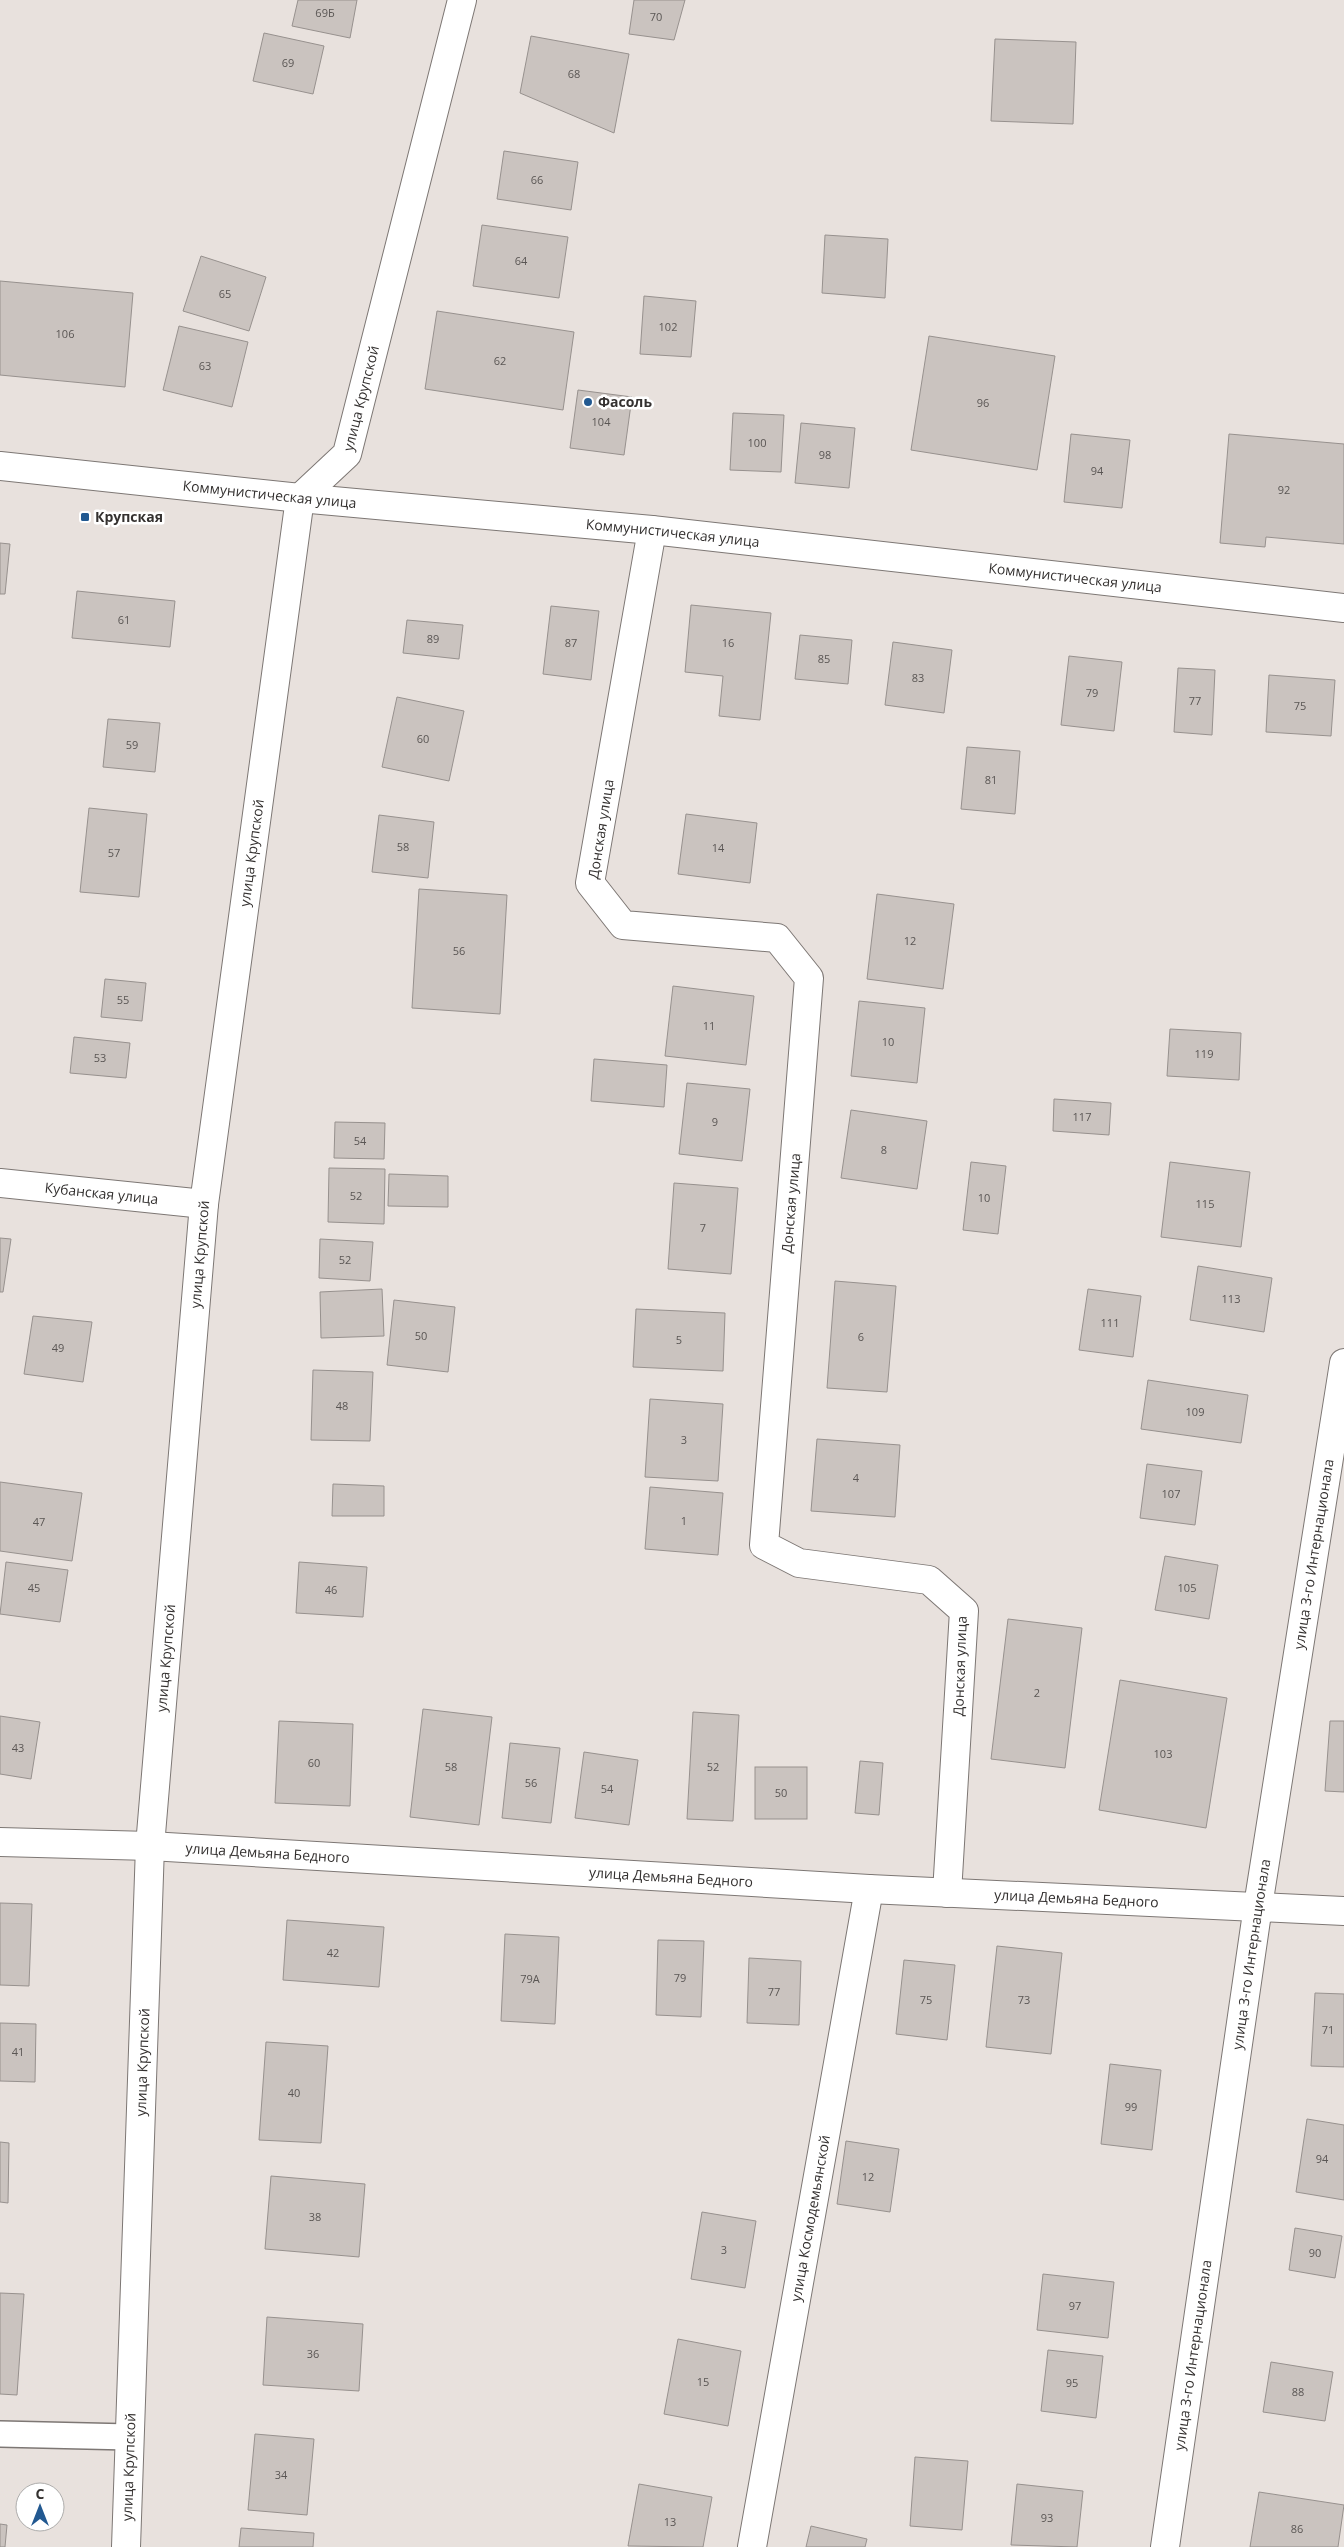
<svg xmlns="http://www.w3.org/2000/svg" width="1344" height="2547" font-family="'Open Sans',sans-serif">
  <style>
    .building { fill: #cac3bf; stroke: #97918e }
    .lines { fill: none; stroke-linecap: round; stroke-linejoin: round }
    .service-casing { stroke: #7d7774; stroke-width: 28 }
    .minor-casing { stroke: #7d7774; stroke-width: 30 }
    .secondary-casing { stroke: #7d7774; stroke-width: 30 }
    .service { stroke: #fff; stroke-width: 25 }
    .minor { stroke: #fff; stroke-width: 28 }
    .secondary { stroke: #fff; stroke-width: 28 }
    .poi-dot { fill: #225991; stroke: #fff; stroke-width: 2 }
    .labels { text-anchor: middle; stroke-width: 5; stroke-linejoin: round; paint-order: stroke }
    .number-label { font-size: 11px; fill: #5a5654 }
    .street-label { font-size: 14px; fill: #343130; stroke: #fff }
    .poi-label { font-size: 14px; font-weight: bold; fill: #343130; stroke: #fff; text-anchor: start }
  </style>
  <rect width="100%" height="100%" fill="#e8e1dd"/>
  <g class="building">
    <path d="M298 0H357L350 38 292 26Z"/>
    <path d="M634 0H685L674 40 629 34Z"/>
    <path d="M264 33 324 46 313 94 253 81Z"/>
    <path d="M531 36 629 54 614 133 520 93Z"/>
    <path d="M995 39 1076 42 1073 124 991 121Z"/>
    <path d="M504 151 578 162 571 210 497 199Z"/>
    <path d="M482 225 568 237 559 298 473 286Z"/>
    <path d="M825 235 888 239 885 298 822 293Z"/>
    <path d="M201 256 266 277 249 331 183 311Z"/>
    <path d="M0 281 133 293 125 387 0 375Z"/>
    <path d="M644 296 696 301 691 357 640 354Z"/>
    <path d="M437 311 574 332 563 410 425 389Z"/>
    <path d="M179 326 248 342 232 407 163 390Z"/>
    <path d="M929 336 1055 356 1037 470 911 450Z"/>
    <path d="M578 390 632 397 624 455 570 448Z"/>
    <path d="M733 413 784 415 781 472 730 470Z"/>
    <path d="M801 423 855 428 849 488 795 483Z"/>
    <path d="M1071 434 1130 440 1122 508 1064 502Z"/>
    <path d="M1229 434 1344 444V544L1266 537 1265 547 1220 543Z"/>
    <path d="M0 543 10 544 5 594H0Z"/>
    <path d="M77 591 175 601 170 647 72 638Z"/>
    <path d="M691 605 771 613 760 720 719 716 723 676 685 672Z"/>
    <path d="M551 606 599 611 591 680 543 674Z"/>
    <path d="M407 620 463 625 459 659 403 653Z"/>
    <path d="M800 635 852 640 848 684 795 679Z"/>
    <path d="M893 642 952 650 944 713 885 705Z"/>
    <path d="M1069 656 1122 662 1114 731 1061 725Z"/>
    <path d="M1178 668 1215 670 1212 735 1174 732Z"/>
    <path d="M1269 675 1335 680 1331 736 1266 732Z"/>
    <path d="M397 697 464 711 449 781 382 767Z"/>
    <path d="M108 719 160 723 155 772 103 767Z"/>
    <path d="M967 747 1020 751 1015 814 961 809Z"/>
    <path d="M89 808 147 814 139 897 80 892Z"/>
    <path d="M686 814 757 823 750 883 678 874Z"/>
    <path d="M379 815 434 822 428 878 372 872Z"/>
    <path d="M419 889 507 895 500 1014 412 1008Z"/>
    <path d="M877 894 954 904 943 989 867 979Z"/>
    <path d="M105 979 146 983 142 1021 101 1017Z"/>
    <path d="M673 986 754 996 746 1065 665 1056Z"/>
    <path d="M859 1001 925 1008 917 1083 851 1076Z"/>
    <path d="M1170 1029 1241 1033 1239 1080 1167 1076Z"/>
    <path d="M74 1037 130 1043 126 1078 70 1073Z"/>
    <path d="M594 1059 667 1065 664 1107 591 1101Z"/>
    <path d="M687 1083 750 1089 742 1161 679 1154Z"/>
    <path d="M1054 1099 1111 1103 1109 1135 1053 1131Z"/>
    <path d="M851 1110 927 1121 917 1189 841 1178Z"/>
    <path d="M335 1122 385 1123 384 1159 334 1158Z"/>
    <path d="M971 1162 1006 1166 998 1234 963 1230Z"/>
    <path d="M1170 1162 1250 1172 1241 1247 1161 1237Z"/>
    <path d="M329 1168 385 1169 384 1224 328 1222Z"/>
    <path d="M389 1174 448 1176V1207L388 1206Z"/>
    <path d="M674 1183 738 1188 731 1274 668 1269Z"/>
    <path d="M0 1238 11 1239 3 1292H0Z"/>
    <path d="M320 1239 373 1242 370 1281 319 1278Z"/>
    <path d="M1198 1266 1272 1278 1264 1332 1190 1320Z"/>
    <path d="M835 1281 896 1286 887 1392 827 1388Z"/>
    <path d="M382 1289 384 1336 321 1338 320 1292Z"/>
    <path d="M1088 1289 1141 1296 1133 1357 1079 1350Z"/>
    <path d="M394 1300 455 1307 448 1372 387 1365Z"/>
    <path d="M636 1309 725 1313 723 1371 633 1367Z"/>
    <path d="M33 1316 92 1322 83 1382 24 1374Z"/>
    <path d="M313 1370 373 1372 370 1441 311 1440Z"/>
    <path d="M1148 1380 1248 1395 1241 1443 1141 1429Z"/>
    <path d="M650 1399 723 1404 718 1481 645 1477Z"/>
    <path d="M817 1439 900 1445 895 1517 811 1511Z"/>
    <path d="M1147 1464 1202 1471 1195 1525 1140 1518Z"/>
    <path d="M0 1482 82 1493 72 1561 0 1551Z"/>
    <path d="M333 1484 384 1486V1516H332Z"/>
    <path d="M650 1487 723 1493 718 1555 645 1549Z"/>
    <path d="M1165 1556 1218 1565 1209 1619 1155 1610Z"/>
    <path d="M6 1562 68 1570 60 1622 0 1614Z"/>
    <path d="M299 1562 367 1567 363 1617 296 1613Z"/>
    <path d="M1008 1619 1082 1628 1065 1768 991 1759Z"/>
    <path d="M1120 1680 1227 1698 1206 1828 1099 1810Z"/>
    <path d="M423 1709 492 1717 479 1825 410 1817Z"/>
    <path d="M693 1712 739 1715 733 1821 687 1819Z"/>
    <path d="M0 1716 40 1722 31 1779 0 1774Z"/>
    <path d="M279 1721 353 1724 350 1806 275 1803Z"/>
    <path d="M1330 1721H1344V1792L1325 1791Z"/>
    <path d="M510 1743 560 1748 551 1823 502 1818Z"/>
    <path d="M584 1752 638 1760 629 1825 575 1818Z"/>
    <path d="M860 1761 883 1763 879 1815 855 1813Z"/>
    <rect x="755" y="1767" width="52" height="52"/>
    <path d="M0 1903 32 1904 29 1986 0 1985Z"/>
    <path d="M287 1920 384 1927 379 1987 283 1980Z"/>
    <path d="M505 1934 559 1937 555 2024 501 2021Z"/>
    <path d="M658 1940 704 1941 701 2017 656 2015Z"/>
    <path d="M997 1946 1062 1953 1051 2054 986 2047Z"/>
    <path d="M749 1958 801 1961 799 2025 747 2023Z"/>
    <path d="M904 1960 955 1965 947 2040 896 2034Z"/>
    <path d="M1315 1993 1344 1994V2067L1311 2066Z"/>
    <path d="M0 2023 36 2024 35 2082 0 2081Z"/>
    <path d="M266 2042 328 2046 321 2143 259 2140Z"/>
    <path d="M1110 2064 1161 2070 1152 2150 1101 2144Z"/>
    <path d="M1307 2119 1344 2125V2200L1296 2192Z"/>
    <path d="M846 2141 899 2149 890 2212 837 2204Z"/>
    <path d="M0 2142 9 2143 8 2203 0 2202Z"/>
    <path d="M271 2176 365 2184 359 2257 265 2249Z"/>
    <path d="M702 2212 756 2221 745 2288 691 2279Z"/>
    <path d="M1295 2228 1342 2236 1335 2278 1289 2270Z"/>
    <path d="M1043 2274 1114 2282 1108 2338 1037 2330Z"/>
    <path d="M0 2293 24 2294 17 2395 0 2394Z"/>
    <path d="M267 2317 363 2324 359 2391 263 2385Z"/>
    <path d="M678 2339 741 2351 728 2426 664 2414Z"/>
    <path d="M1048 2350 1103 2356 1096 2418 1041 2411Z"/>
    <path d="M1271 2362 1333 2372 1325 2421 1263 2412Z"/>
    <path d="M255 2434 314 2439 307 2515 248 2510Z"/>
    <path d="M915 2457 968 2461 962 2530 910 2526Z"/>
    <path d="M639 2484 712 2497 703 2547 628 2546Z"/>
    <path d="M1017 2484 1083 2491 1077 2547 1011 2545Z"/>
    <path d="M1259 2492 1344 2505 1338 2547H1250Z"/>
    <path d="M0 2524 7 2525 5 2547H0Z"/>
    <path d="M811 2526 867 2539 865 2547H806Z"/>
    <path d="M241 2528 314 2533 313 2547H239Z"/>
  </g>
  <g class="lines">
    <defs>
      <path id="service" d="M0 2434 130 2437"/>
      <g id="minor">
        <path d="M652 530 590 883 623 925 777 938 809 978 764 1545 799 1563 929 1580 964 1611 947 1893"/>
        <path id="s1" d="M0 1183 204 1204"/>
        <path id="s2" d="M0 1842 150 1846 869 1889 1344 1911"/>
        <path id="s3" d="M126 2547 150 1846 204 1204 300 498 347 454 462 0"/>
        <path id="s4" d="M752 2547 869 1889"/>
        <path id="s5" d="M1165 2547 1258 1906 1344 1363"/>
      </g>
      <g id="secondary">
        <path id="s6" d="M0 466 300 498 652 530 1344 608"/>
      </g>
    </defs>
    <use href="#service" class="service-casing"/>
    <use href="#minor" class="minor-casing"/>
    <use href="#secondary" class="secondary-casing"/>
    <use href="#service" class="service"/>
    <use href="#minor" class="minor"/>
    <use href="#secondary" class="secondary"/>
  </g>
  <g class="poi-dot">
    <circle cx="588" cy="402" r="5"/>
    <rect x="80" y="512" width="10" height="10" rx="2.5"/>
  </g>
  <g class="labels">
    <g class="number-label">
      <text x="325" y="17">69Б</text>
      <text x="656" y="21">70</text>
      <text x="288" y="67">69</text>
      <text x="574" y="78">68</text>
      <text x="537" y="184">66</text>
      <text x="521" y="265">64</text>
      <text x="225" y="298">65</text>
      <text x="668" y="331">102</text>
      <text x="65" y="338">106</text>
      <text x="500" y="365">62</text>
      <text x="205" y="370">63</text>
      <text x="983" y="407">96</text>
      <text x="601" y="426">104</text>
      <text x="757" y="447">100</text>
      <text x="825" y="459">98</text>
      <text x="1097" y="475">94</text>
      <text x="1284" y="494">92</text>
      <text x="124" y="624">61</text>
      <text x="433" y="643">89</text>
      <text x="571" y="647">87</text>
      <text x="728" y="647">16</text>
      <text x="824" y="663">85</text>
      <text x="918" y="682">83</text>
      <text x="1092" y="697">79</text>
      <text x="1195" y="705">77</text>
      <text x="1300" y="710">75</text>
      <text x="423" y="743">60</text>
      <text x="132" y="749">59</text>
      <text x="991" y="784">81</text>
      <text x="403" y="851">58</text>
      <text x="718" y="852">14</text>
      <text x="114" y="857">57</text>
      <text x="910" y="945">12</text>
      <text x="459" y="955">56</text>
      <text x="123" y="1004">55</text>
      <text x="709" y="1030">11</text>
      <text x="888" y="1046">10</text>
      <text x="1204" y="1058">119</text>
      <text x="100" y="1062">53</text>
      <text x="1082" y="1121">117</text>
      <text x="715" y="1126">9</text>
      <text x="360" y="1145">54</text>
      <text x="884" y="1154">8</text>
      <text x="356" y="1200">52</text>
      <text x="984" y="1202">10</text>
      <text x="1205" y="1208">115</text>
      <text x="703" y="1232">7</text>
      <text x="345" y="1264">52</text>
      <text x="1231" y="1303">113</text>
      <text x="1110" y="1327">111</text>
      <text x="421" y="1340">50</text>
      <text x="861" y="1341">6</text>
      <text x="679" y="1344">5</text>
      <text x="58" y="1352">49</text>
      <text x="342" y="1410">48</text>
      <text x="1195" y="1416">109</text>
      <text x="684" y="1444">3</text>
      <text x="856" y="1482">4</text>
      <text x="1171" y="1498">107</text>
      <text x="684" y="1525">1</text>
      <text x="39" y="1526">47</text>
      <text x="34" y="1592">45</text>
      <text x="1187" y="1592">105</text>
      <text x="331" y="1594">46</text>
      <text x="1037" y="1697">2</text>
      <text x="18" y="1752">43</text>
      <text x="1163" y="1758">103</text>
      <text x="314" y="1767">60</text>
      <text x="451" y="1771">58</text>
      <text x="713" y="1771">52</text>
      <text x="531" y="1787">56</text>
      <text x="607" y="1793">54</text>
      <text x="781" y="1797">50</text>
      <text x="333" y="1957">42</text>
      <text x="680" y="1982">79</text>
      <text x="530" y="1983">79А</text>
      <text x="774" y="1996">77</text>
      <text x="926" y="2004">75</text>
      <text x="1024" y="2004">73</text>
      <text x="1328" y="2034">71</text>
      <text x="18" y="2056">41</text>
      <text x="294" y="2097">40</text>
      <text x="1131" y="2111">99</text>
      <text x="1322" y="2163">94</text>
      <text x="868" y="2181">12</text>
      <text x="315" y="2221">38</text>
      <text x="724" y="2254">3</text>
      <text x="1315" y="2257">90</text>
      <text x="1075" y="2310">97</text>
      <text x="313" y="2358">36</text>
      <text x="703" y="2386">15</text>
      <text x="1072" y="2387">95</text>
      <text x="1298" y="2396">88</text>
      <text x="281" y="2479">34</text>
      <text x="1047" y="2522">93</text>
      <text x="670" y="2526">13</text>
      <text x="1297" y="2533">86</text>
    </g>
    <g class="street-label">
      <text dy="5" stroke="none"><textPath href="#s3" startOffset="2180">улица Крупской</textPath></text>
      <text dy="5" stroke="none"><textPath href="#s6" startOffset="271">Коммунистическая улица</textPath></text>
      <text dy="5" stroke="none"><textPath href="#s6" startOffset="676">Коммунистическая улица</textPath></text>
      <text dy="5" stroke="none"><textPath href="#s6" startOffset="1081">Коммунистическая улица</textPath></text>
      <text transform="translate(601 829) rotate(-81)" y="5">Донская улица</text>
      <text dy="5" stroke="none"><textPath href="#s3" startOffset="1700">улица Крупской</textPath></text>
      <text dy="5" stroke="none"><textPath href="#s1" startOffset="102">Кубанская улица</textPath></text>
      <text transform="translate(791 1203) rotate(-85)" y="5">Донская улица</text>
      <text dy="5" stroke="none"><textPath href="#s3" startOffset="1295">улица Крупской</textPath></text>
      <text dy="5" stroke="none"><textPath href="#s5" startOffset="1004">улица 3-го Интернационала</textPath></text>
      <text dy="5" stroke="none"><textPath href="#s3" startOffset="890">улица Крупской</textPath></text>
      <text transform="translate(960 1666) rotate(-88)" y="5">Донская улица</text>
      <text dy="5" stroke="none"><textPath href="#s2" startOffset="268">улица Демьяна Бедного</textPath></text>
      <text dy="5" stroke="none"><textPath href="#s2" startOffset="672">улица Демьяна Бедного</textPath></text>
      <text dy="5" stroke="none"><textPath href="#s2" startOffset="1078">улица Демьяна Бедного</textPath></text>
      <text dy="5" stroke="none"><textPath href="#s5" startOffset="599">улица 3-го Интернационала</textPath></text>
      <text dy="5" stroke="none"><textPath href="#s3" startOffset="485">улица Крупской</textPath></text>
      <text dy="5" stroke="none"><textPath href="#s4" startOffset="334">улица Космодемьянской</textPath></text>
      <text dy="5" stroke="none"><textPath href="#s5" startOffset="194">улица 3-го Интернационала</textPath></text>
      <text dy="5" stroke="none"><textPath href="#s3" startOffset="80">улица Крупской</textPath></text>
    </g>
    <g class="poi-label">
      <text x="598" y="407">Фасоль</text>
      <text x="95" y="522">Крупская</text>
    </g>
  </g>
  <g transform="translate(40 2507)"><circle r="24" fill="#ffffff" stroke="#aeadac"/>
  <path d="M0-4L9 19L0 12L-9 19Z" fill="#225991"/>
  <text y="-8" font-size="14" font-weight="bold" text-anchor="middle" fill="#343130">С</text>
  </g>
</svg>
